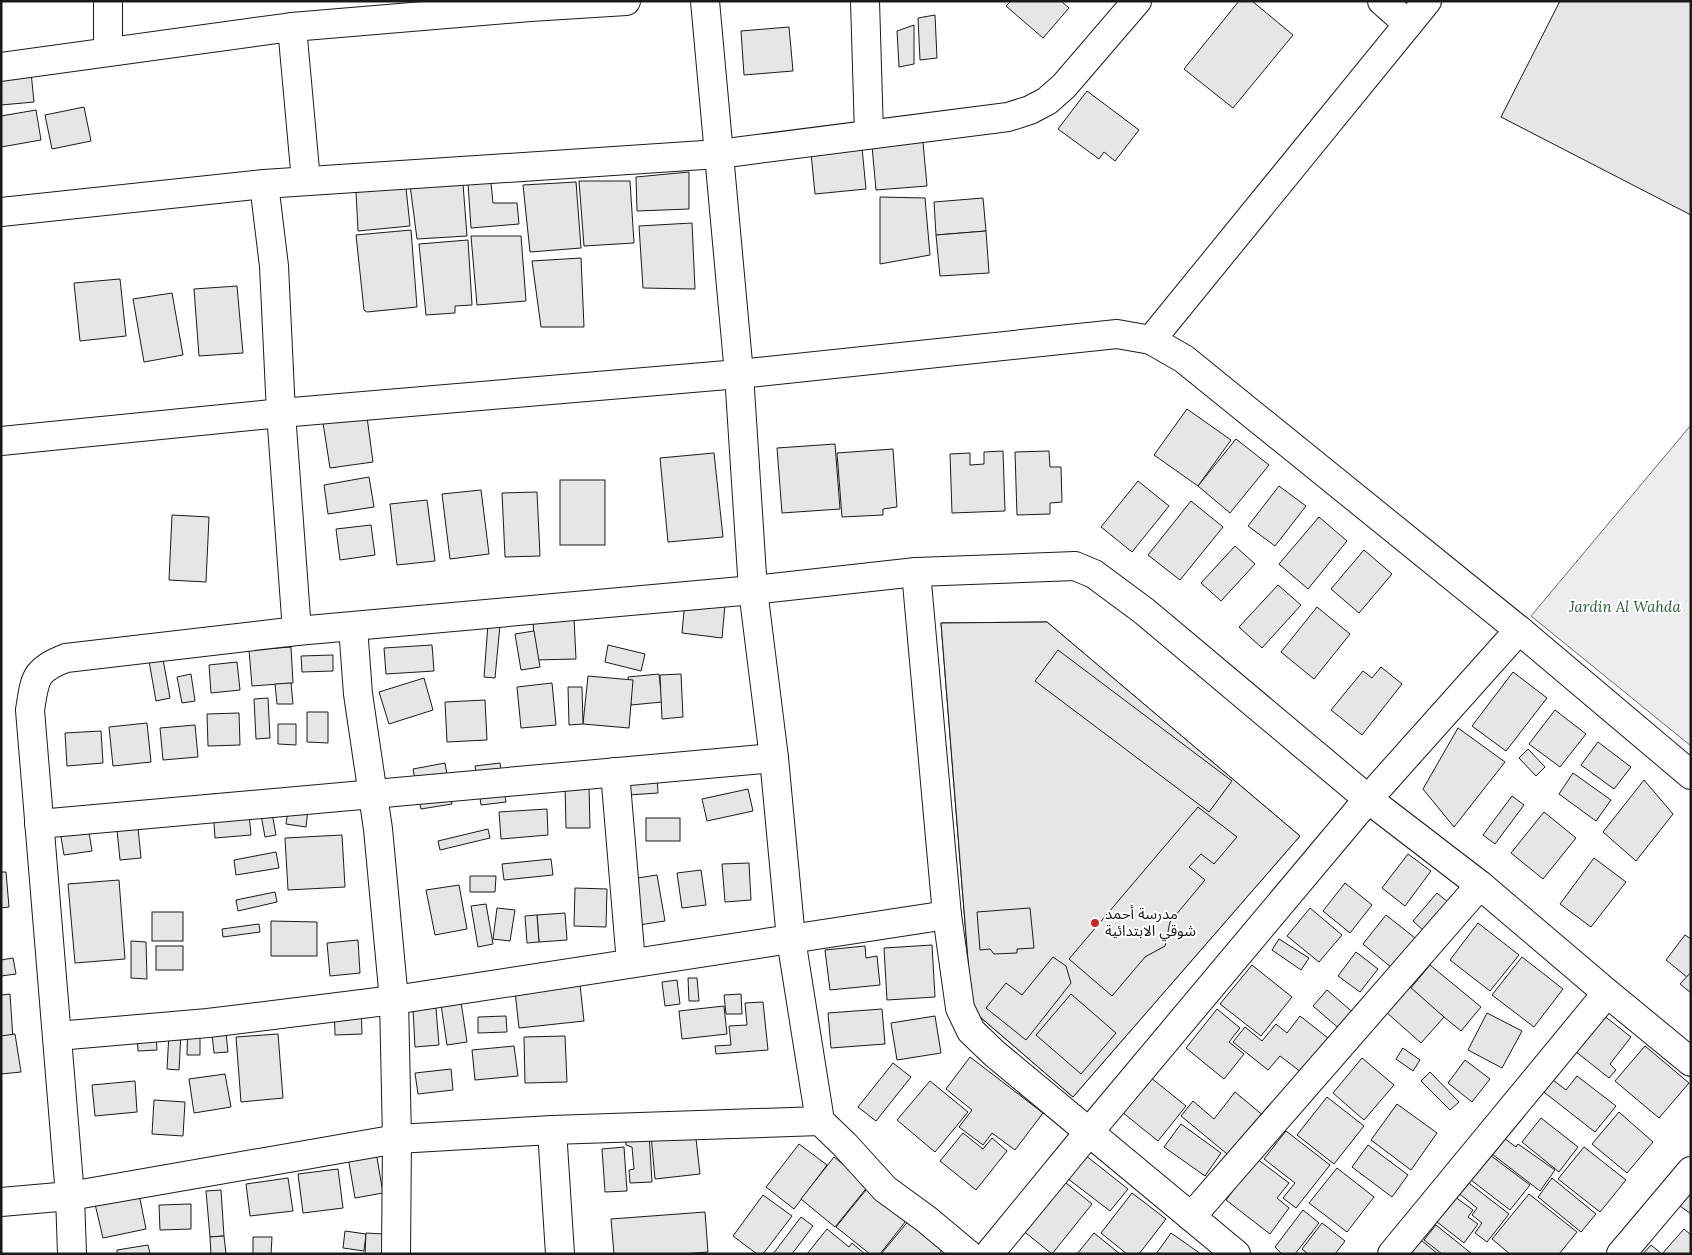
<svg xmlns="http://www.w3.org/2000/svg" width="1692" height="1255" font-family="Lora,'Noto Sans Arabic',serif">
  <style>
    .green { fill: #ededed; stroke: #6a6a6a }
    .building { fill: #e6e6e6; stroke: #1a1a1a }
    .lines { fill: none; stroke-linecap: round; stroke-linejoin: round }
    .street-casing { stroke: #1a1a1a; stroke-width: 30 }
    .street { stroke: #fff; stroke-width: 28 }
    .poi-dot { fill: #c62828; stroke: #fff; stroke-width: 2 }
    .labels { text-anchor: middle; stroke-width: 4; stroke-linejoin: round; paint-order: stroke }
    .park-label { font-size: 15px; font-style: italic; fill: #2b5a34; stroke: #fff }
    .poi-label { font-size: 15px; fill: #1a1a1a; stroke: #fff; text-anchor: start }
  </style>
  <rect width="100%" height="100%" fill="#fff"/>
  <path class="green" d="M1691 425V746L1531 616Z"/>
  <g class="building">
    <path d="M1011 1H1061L1069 8 1043 38 1006 6Z"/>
    <path d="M1239 1H1252L1293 35 1233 108 1184 69Z"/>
    <path d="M1560 1H1691V215L1501 117Z"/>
    <path d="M935 15 937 58 920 60 918 18Z"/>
    <path d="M914 25V64L899 67 897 31Z"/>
    <path d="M789 27 793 71 744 75 741 31Z"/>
    <path d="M30 62 34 102 1 105V65Z"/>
    <path d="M1087 91 1139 130 1115 161 1104 152 1099 159 1058 129Z"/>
    <path d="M84 107 91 141 52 149 45 115Z"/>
    <path d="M36 110 41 140 1 147V116Z"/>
    <path d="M923 142 927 186 876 190 872 146Z"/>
    <path d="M862 148 866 189 815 194 811 153Z"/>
    <path d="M689 172V209L637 211 636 177Z"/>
    <path d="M579 181H630L634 243 584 246Z"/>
    <path d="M576 182 581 248 530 252 523 185Z"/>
    <path d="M468 183H491L493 203H517L519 224 471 228Z"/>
    <path d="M463 184 467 236 417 239 410 185Z"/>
    <path d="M406 188 410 226 358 231 356 192Z"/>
    <path d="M880 197 925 198 930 255 880 264Z"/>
    <path d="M983 198 986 231 936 235 934 202Z"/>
    <path d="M692 223 695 289 643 288 639 226Z"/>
    <path d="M411 230 417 307 367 312 364 310 356 235Z"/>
    <path d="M986 231 989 273 940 276 936 235Z"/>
    <path d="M471 236H521L526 301 477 305Z"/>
    <path d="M468 240 472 305 455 306V313L426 315 419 244Z"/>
    <path d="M581 258 584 327H541L532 261Z"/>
    <path d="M120 279 126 336 80 341 74 283Z"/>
    <path d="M237 286 243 353 199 356 194 289Z"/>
    <path d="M172 293 183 355 144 362 133 299Z"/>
    <path d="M1187 409 1231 440 1198 486 1154 455Z"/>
    <path d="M367 417 373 462 330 468 323 423Z"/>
    <path d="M1236 439 1269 465 1230 513 1198 486Z"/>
    <path d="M835 444 840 509 782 513 777 448Z"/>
    <path d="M893 449 897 507 883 509V515L842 517 837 453Z"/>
    <path d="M1003 451 1005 511 952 513 950 454 970 453V465L984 464V452Z"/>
    <path d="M1049 451 1050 467H1061L1062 502 1050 503V514L1017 515 1015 452Z"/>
    <path d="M714 453 723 537 668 542 660 458Z"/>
    <path d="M369 477 374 507 328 514 324 485Z"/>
    <rect x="560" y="480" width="45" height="65"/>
    <path d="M1138 481 1169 506 1132 552 1101 527Z"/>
    <path d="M1279 486 1306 506 1275 546 1248 526Z"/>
    <path d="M481 490 489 554 450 559 442 494Z"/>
    <path d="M537 492 540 556 505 557 502 493Z"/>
    <path d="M427 500 435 561 397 565 390 504Z"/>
    <path d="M1191 501 1223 527 1180 580 1148 555Z"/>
    <path d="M172 515 209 517 206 582 169 580Z"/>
    <path d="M1319 517 1347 541 1308 589 1279 564Z"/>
    <path d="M371 525 375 555 340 560 336 529Z"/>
    <path d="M1235 546 1255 564 1221 601 1201 583Z"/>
    <path d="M1364 550 1392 574 1359 613 1331 589Z"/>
    <path d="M1278 585 1301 605 1262 648 1239 627Z"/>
    <path d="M686 589 726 593 722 638 682 633Z"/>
    <path d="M1317 607 1350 634 1314 679 1281 652Z"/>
    <path d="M574 618 576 659 535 660 533 619Z"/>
    <path d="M1047 622 1300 836 1073 1097 972 1010 941 623Z"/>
    <path d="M1047 622 1300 836 1073 1097 972 1010 941 623Z"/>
    <path d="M488 624 500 625 495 678 484 677Z"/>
    <path d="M534 631 540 667 521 670 515 634Z"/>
    <path d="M432 645 434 671 386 674 384 648Z"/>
    <path d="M608 645 645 654 641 671 605 662Z"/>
    <path d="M291 647 293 683 252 686 249 650Z"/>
    <path d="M1058 650 1232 781 1209 812 1035 681Z"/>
    <path d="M333 655V671L302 672 301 656Z"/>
    <path d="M163 659 170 698 156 701 149 661Z"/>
    <path d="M237 662 240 690 211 693 209 665Z"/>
    <path d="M1381 667 1402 684 1362 735 1331 710 1363 671 1372 678Z"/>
    <path d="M1513 672 1547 698 1506 751 1472 726Z"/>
    <path d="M191 674 195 701 182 703 177 677Z"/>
    <path d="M659 674 662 702 631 705 628 677Z"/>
    <path d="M681 674 683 717 662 719 660 675Z"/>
    <path d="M588 676 633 680 629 728 583 724Z"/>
    <path d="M424 678 433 710 389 724 379 692Z"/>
    <path d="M291 683 293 704H277L275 684Z"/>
    <path d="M552 683 556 725 521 728 517 687Z"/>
    <path d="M568 687H582L583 724 569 725Z"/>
    <path d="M268 698 270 738 256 739 254 699Z"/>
    <path d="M485 700 487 740 447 742 445 702Z"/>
    <path d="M1555 710 1586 734 1560 767 1529 744Z"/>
    <path d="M307 712H328V743L307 742Z"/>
    <path d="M239 713 240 745 208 746 207 714Z"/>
    <path d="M147 723 151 762 113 766 109 727Z"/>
    <path d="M278 724H296V745L278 744Z"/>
    <path d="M195 725 198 757 163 760 160 728Z"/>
    <path d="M1458 728 1505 762 1454 827 1423 789Z"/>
    <path d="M101 731 103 763 67 766 65 733Z"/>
    <path d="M1598 742 1631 767 1614 789 1581 765Z"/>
    <path d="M1528 749 1545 767 1536 776 1519 758Z"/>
    <path d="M656 757 658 793 629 795 628 758Z"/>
    <path d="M445 763 452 804 421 809 413 769Z"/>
    <path d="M500 763 506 802 481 805 475 766Z"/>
    <path d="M1573 773 1611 800 1596 821 1559 794Z"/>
    <path d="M1644 780 1673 814 1636 861 1603 832Z"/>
    <path d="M589 785 590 828H566L565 786Z"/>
    <path d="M291 788 310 790 306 827 286 824Z"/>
    <path d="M748 789 753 811 707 821 702 799Z"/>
    <path d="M247 792 251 835 215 838 212 794Z"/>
    <path d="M1512 796 1524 805 1495 844 1483 835Z"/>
    <path d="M270 802 276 835 265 837 259 804Z"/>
    <path d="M1198 807 1237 837 1214 864 1201 854 1189 867 1205 880 1170 922 1165 946 1145 957 1112 996 1069 959Z"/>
    <path d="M547 809 548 835 501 839 499 812Z"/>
    <path d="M1544 812 1576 838 1543 879 1511 853Z"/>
    <path d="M137 818 141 858 120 860 116 820Z"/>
    <rect x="646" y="818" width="34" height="23"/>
    <path d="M88 826 92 851 64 855 60 831Z"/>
    <path d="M488 829 490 838 440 850 438 841Z"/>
    <path d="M342 835 345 887 288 890 285 838Z"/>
    <path d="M276 852 279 868 236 875 234 860Z"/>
    <path d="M1408 854 1431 871 1405 906 1382 888Z"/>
    <path d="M1594 858 1626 882 1591 927 1560 904Z"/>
    <path d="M551 859 553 875 504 880 502 864Z"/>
    <path d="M749 863 751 900 725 902 722 864Z"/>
    <path d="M701 870 706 905 682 908 677 873Z"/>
    <path d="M1 872H6L9 907 1 908Z"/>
    <path d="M657 875 665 921 639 925 631 879Z"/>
    <path d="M470 876H496L495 892H470Z"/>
    <path d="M119 880 125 959 75 963 68 884Z"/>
    <path d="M1345 883 1372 905 1350 933 1323 911Z"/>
    <path d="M459 885 467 929 435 935 426 890Z"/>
    <path d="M575 888 607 889 606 927 574 926Z"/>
    <path d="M275 892 277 902 238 911 236 900Z"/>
    <path d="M1437 893 1449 903 1424 931 1413 921Z"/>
    <path d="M486 904 493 944 478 947 471 906Z"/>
    <path d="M497 908 515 910 510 941 493 939Z"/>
    <path d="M1030 908 1034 948 1017 949V953L994 954 990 949 980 950 977 912Z"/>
    <path d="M1310 908 1342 935 1319 962 1287 936Z"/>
    <rect x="152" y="912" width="31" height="29"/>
    <path d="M565 913 567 940 539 942 537 915Z"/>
    <path d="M537 915 539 942 527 943 525 916Z"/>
    <path d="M1386 915 1415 938 1392 968 1363 944Z"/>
    <path d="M271 921 317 922V956H271Z"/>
    <path d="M1478 923 1519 955 1490 991 1450 960Z"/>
    <path d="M259 924 260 932 223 937 222 929Z"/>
    <path d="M1685 935 1691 939V972L1687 977 1666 960Z"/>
    <path d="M1279 939 1309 958 1301 970 1272 950Z"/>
    <path d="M358 940 360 973 330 976 327 943Z"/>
    <path d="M131 941 146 942 147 979 131 978Z"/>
    <path d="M932 945 935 997 887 1000 884 948Z"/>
    <rect x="156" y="946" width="27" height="24"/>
    <path d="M865 946 866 958 877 956 880 985 830 990 825 950Z"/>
    <path d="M1356 952 1378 969 1360 992 1338 976Z"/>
    <path d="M1053 957 1066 966 1071 983 1026 1040 986 1008 1006 983 1022 995Z"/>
    <path d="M1522 957 1563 989 1534 1027 1492 995Z"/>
    <path d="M13 958 16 974 1 976V960Z"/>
    <path d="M1252 965 1292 997 1261 1036 1220 1004Z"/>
    <path d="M1430 965 1481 1007 1461 1031 1410 989Z"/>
    <path d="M1691 972V993L1680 984Z"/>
    <path d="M688 978H697L699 1001H689Z"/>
    <path d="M677 980 680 1004 665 1006 662 982Z"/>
    <path d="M580 985 584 1021 519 1028 515 991Z"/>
    <path d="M1409 986 1444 1017 1421 1043 1386 1012Z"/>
    <path d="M1327 990 1356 1015 1342 1031 1313 1006Z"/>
    <path d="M10 994 13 1039 1 1040V995Z"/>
    <path d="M741 994 742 1014H726L724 995Z"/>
    <path d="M1071 994 1116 1033 1081 1074 1036 1035Z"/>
    <path d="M460 995 467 1042 447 1045 440 998Z"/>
    <path d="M361 1000 362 1034 335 1035 334 1001Z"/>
    <path d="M763 1002 768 1050 716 1054 715 1046 731 1045 729 1026 747 1025 745 1003Z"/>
    <path d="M724 1006 727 1034 682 1039 679 1011Z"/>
    <path d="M436 1008 439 1045 415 1047 413 1009Z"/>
    <path d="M882 1009 885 1044 831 1048 828 1013Z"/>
    <path d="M1217 1009 1240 1028 1229 1042 1244 1054 1224 1079 1186 1048Z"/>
    <path d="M1487 1013 1522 1031 1502 1068 1468 1050Z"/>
    <path d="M155 1014 157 1050 138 1051 136 1015Z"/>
    <path d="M170 1015H182L179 1070 167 1069Z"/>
    <path d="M1603 1015 1631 1037 1610 1064 1616 1070 1609 1078 1575 1051Z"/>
    <path d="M506 1016 507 1032 478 1033V1017Z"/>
    <path d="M935 1016 941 1053 897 1060 891 1023Z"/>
    <path d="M1300 1016 1328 1038 1301 1072 1280 1056 1268 1070 1233 1042 1245 1027 1262 1041 1276 1024 1287 1033Z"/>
    <path d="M188 1017H200V1055H187Z"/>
    <path d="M225 1024 228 1052 214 1053 211 1025Z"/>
    <path d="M15 1034 21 1072 1 1074V1036Z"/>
    <path d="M278 1034 283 1098 241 1102 236 1037Z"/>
    <path d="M565 1036 567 1082 525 1083 524 1037Z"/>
    <path d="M514 1046 518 1076 475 1080 472 1050Z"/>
    <path d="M1645 1046 1689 1083 1659 1118 1615 1081Z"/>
    <path d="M1403 1048 1420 1060 1413 1071 1396 1059Z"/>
    <path d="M970 1057 1043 1113 1015 1150 992 1133 983 1145 959 1127 972 1110 946 1089Z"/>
    <path d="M1362 1058 1394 1085 1364 1120 1333 1093Z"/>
    <path d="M1465 1060 1490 1079 1472 1102 1448 1083Z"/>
    <path d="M893 1063 911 1077 876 1121 858 1107Z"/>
    <path d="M451 1069 453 1090 418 1094 415 1073Z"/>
    <path d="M1430 1072 1459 1102 1450 1110 1421 1081Z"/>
    <path d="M225 1074 231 1107 194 1113 189 1079Z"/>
    <path d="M1577 1076 1616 1106 1595 1132 1540 1089 1549 1077 1566 1090Z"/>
    <path d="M1150 1077 1186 1106 1158 1141 1122 1112Z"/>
    <path d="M135 1081 137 1112 95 1116 92 1085Z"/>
    <path d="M930 1081 968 1112 935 1152 897 1120Z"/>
    <path d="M1235 1092 1265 1117 1232 1158 1181 1116 1193 1101 1214 1119Z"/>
    <path d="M1327 1097 1364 1126 1334 1164 1297 1135Z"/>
    <path d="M154 1100 185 1102 183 1136 152 1134Z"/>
    <path d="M1397 1104 1437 1133 1411 1170 1371 1140Z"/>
    <path d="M1619 1112 1653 1142 1627 1173 1592 1144Z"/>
    <path d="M1541 1118 1578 1147 1559 1172 1522 1142Z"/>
    <path d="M1181 1124 1221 1153 1205 1176 1164 1147Z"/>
    <path d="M695 1130 700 1174 655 1179 651 1135Z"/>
    <path d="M1286 1131 1330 1165 1296 1208 1283 1198 1295 1183 1264 1159Z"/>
    <path d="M649 1133 652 1182 630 1183 629 1170 634 1169 632 1147 626 1145 625 1134Z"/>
    <path d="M963 1133 983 1149 992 1138 1007 1151 976 1190 940 1161Z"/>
    <path d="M1504 1138 1516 1147 1518 1144 1555 1170 1540 1191 1492 1154Z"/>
    <path d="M799 1144 827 1165 794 1209 766 1187Z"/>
    <path d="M1368 1145 1408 1175 1392 1197 1352 1167Z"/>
    <path d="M375 1146 383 1193 355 1198 347 1151Z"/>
    <path d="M624 1147 627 1191 605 1192 602 1149Z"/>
    <path d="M1584 1147 1626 1180 1600 1212 1558 1179Z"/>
    <path d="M1486 1152 1530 1185 1510 1210 1467 1177Z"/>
    <path d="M1085 1155 1128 1189 1110 1211 1067 1178Z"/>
    <path d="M834 1157 869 1185 835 1227 801 1199Z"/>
    <path d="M1257 1159 1289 1183 1277 1198 1289 1208 1270 1234 1226 1200Z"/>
    <path d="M1337 1168 1374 1197 1347 1232 1309 1203Z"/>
    <path d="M338 1169 343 1208 303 1213 298 1174Z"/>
    <path d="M288 1178 293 1211 250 1216 246 1184Z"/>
    <path d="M1552 1178 1596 1214 1581 1232 1538 1197Z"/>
    <path d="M1061 1179 1092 1204 1052 1254 1021 1229Z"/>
    <path d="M1465 1180 1509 1214 1487 1242 1475 1233 1482 1223 1472 1215 1477 1208 1456 1191Z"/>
    <path d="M870 1185 909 1217 880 1254H870L836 1227Z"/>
    <path d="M221 1190 224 1236 210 1237 206 1191Z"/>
    <path d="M1691 1192V1214L1680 1206Z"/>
    <path d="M1132 1193 1166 1219 1139 1254H1127L1101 1233Z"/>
    <path d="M139 1194 146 1229 103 1238 95 1204Z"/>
    <path d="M1451 1194 1473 1210 1468 1217 1478 1224 1464 1243 1432 1218Z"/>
    <path d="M1529 1194 1577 1232 1559 1254H1510L1492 1239Z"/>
    <path d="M763 1195 792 1216 763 1254H757L733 1236Z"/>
    <path d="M191 1204V1229L160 1230 159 1205Z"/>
    <path d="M1303 1210 1319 1223 1295 1254H1282L1275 1247Z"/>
    <path d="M705 1212 708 1252 682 1254H614L611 1219Z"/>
    <path d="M801 1217 813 1226 792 1254H773Z"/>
    <path d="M910 1219 944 1247 939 1254H881Z"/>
    <path d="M1322 1223 1345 1241 1335 1254H1308L1302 1249Z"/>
    <path d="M1436 1225 1472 1254H1442L1424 1240Z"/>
    <path d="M827 1229 849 1247 852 1243 865 1254H807Z"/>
    <path d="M1684 1229 1691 1235V1254H1662Z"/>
    <path d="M345 1231 366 1234 364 1251 343 1248Z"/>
    <path d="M366 1233 384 1234 383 1254H365Z"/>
    <path d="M1094 1233 1120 1254H1077Z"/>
    <path d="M1171 1233 1201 1254H1156Z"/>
    <path d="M224 1236 226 1254H211L210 1237Z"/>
    <path d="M1416 1236 1438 1254H1402Z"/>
    <path d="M253 1237H272L271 1254H253Z"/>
    <path d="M148 1245 150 1254H117V1250Z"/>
    <path d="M1651 1245 1662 1254H1643Z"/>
  </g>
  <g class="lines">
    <defs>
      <g id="street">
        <path d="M108 1V52"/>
        <path d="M705 1 739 374 753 590 774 758 791 939 820 1121 845 1145 885 1189 926 1219 968 1254"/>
        <path d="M865 1 869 134"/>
        <path d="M1382 1 1408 24"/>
        <path d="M292 27 306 181"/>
        <path d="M1 67 292 27 530 7 626 1"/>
        <path d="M264 184 274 266 281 413 297 631"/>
        <path d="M1 212 264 184 719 154 1008 117 1030 110 1047 101 1064 86 1137 1"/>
        <path d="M1151 340 1184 359 1519 630 1691 775"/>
        <path d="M1 441 281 413 739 374 1117 334 1151 340 1427 1"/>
        <path d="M916 572 947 915 960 1008 971 1031 995 1054 1236 1254"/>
        <path d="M353 627 358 694 378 829 394 1000 397 1139 396 1254"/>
        <path d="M615 772 631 963"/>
        <path d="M39 824 774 758"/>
        <path d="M57 1036 208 1023 394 1000 947 915"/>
        <path d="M552 1130 560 1254"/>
        <path d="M1 1202 70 1196 397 1139 552 1130 820 1121"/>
        <path d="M1191 1217 1480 885"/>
        <path d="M72 1254 70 1196 30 710C35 679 34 670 66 658L297 631 753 590 916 572 1075 566 1094 574 1144 611 1368 799 1480 885 1607 993 1691 1062"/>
        <path d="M989 1254 1089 1132 1368 799 1519 630"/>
        <path d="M1392 1254 1607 993"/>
        <path d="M1621 1254 1691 1171"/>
      </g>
    </defs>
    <use href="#street" class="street-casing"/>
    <use href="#street" class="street"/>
  </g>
  <circle class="poi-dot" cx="1095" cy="923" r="5"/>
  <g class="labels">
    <g class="park-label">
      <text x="1625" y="612">Jardin Al Wahda</text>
    </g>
    <g class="poi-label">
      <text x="1105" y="919">مدرسة أحمد<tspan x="1105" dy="17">شوقي الابتدائية</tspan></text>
    </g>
  </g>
  <rect width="1692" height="1255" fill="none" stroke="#1a1a1a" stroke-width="5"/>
</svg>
